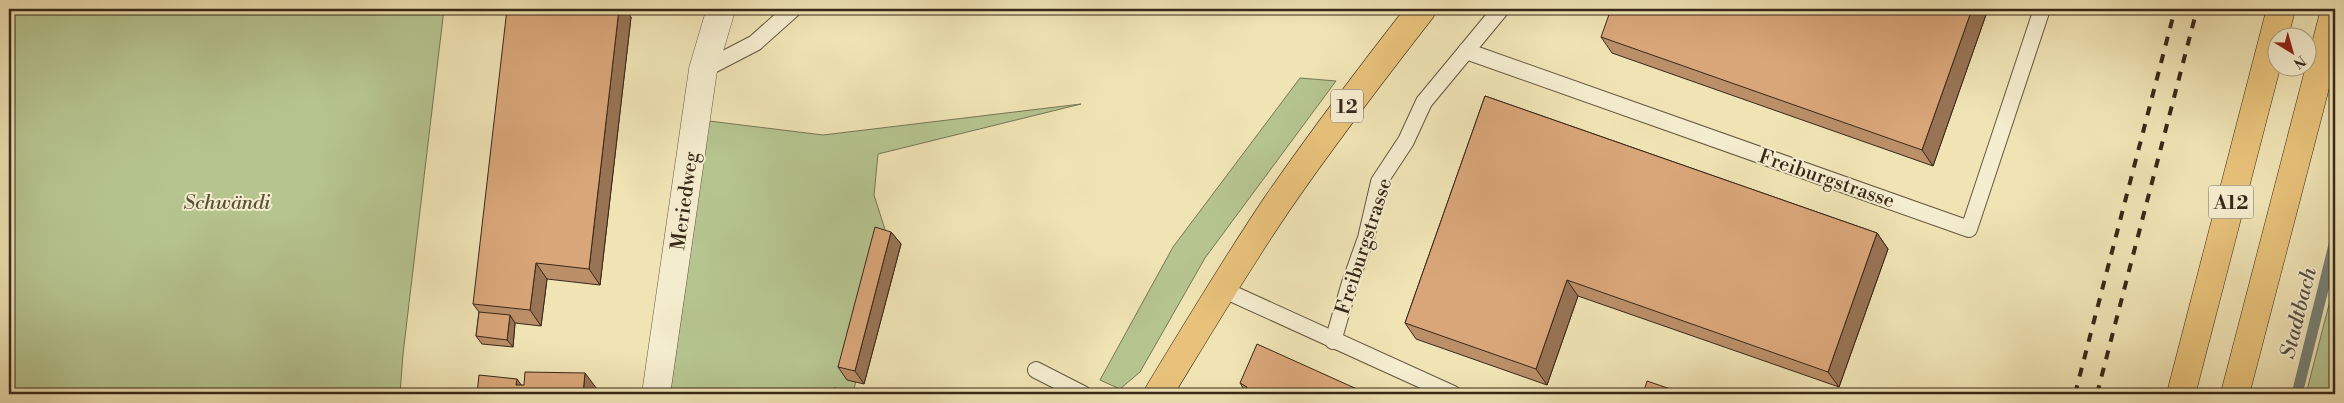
<svg xmlns="http://www.w3.org/2000/svg" width="2344" height="403" font-family="'Libre Bodoni',serif">
  <style>
    .green { fill: #b6c590; stroke: #777654 }
    .lines { fill: none; stroke-linecap: round; stroke-linejoin: round }
    .stream { stroke: #758177; stroke-width: 11 }
    .lane-casing { stroke: #665740; stroke-width: 18 }
    .street-casing { stroke: #665740; stroke-width: 29 }
    .primary-casing { stroke: #382819; stroke-width: 29 }
    .highway-casing { stroke: #382819; stroke-width: 29 }
    .lane { stroke: #f5edcf; stroke-width: 16 }
    .street { stroke: #f5edcf; stroke-width: 28 }
    .primary { stroke: #e8c27a; stroke-width: 28 }
    .highway { stroke: #e8c27a; stroke-width: 28 }
    .rail { stroke: #382819; stroke-width: 4; stroke-dasharray: 9 9; stroke-linecap: butt }
    .wall { fill: #bb8f68; stroke: #382819 }
    .shaded-wall { fill: #987455; stroke: #382819 }
    .building { fill: #d9a679; stroke: #382819 }
    .labels { text-anchor: middle; stroke-width: 4; stroke-linejoin: round; paint-order: stroke }
    .shield { fill: #f5edcf; stroke: #716350; stroke-width: 1 }
    .shield-label { font-size: 19px; font-weight: bold; fill: #382819 }
    .street-label { font-size: 20px; fill: #382819; stroke: #f5edcf }
    .park-label { font-size: 20px; font-style: italic; fill: #584f37; stroke: #f5edcf }
    .water-label { font-size: 21px; font-style: italic; fill: #514d40; stroke: #f5edcf }
  </style>
  <rect width="100%" height="100%" fill="#f0e4b5"/>
  <filter id="stains"><feTurbulence type="fractalNoise" baseFrequency=".004" numOctaves="4"/><feColorMatrix values="0 0 0 0 .2 0 0 0 0 .09 0 0 0 0 .02 0 0 0 .5 -.17"/></filter>
  <radialGradient id="worn" r=".72"><stop offset=".6" stop-color="#630" stop-opacity="0"/><stop offset="1" stop-color="#630" stop-opacity=".3"/></radialGradient>
  <g class="green">
    <path d="M9 9H444L403 354 400 394H9Z"/>
    <path d="M1300 78 1336 81 1205 258 1140 372 1120 389 1100 380 1173 247Z"/>
    <path d="M1081 104 878 154 874 195 888 239 853 394H670L709 121 823 135Z"/>
    <path d="M2335 281V394H2306Z"/>
  </g>
  <g class="lines">
    <path class="stream" d="M2297 394 2335 241"/>
    <defs>
      <g id="lane">
        <path d="M1466 51 1969 229 2042 9"/>
        <path d="M703 70 755 43 793 9"/>
        <path d="M1222 289 1453 394"/>
        <path d="M1333 341 1350 283 1366 238 1379 182 1406 141 1424 102 1501 9"/>
        <path d="M1036 370 1083 394"/>
      </g>
      <path id="street" d="M656 394 703 70 721 9"/>
      <path id="primary" d="M1158 394C1197 330 1235 266 1277 204 1323 137 1372 73 1422 9"/>
      <g id="highway">
        <path d="M2181 394 2281 9"/>
        <path d="M2235 394 2335 10"/>
      </g>
    </defs>
    <use href="#lane" class="lane-casing"/>
    <use href="#street" class="street-casing"/>
    <use href="#primary" class="primary-casing"/>
    <use href="#highway" class="highway-casing"/>
    <use href="#lane" class="lane"/>
    <use href="#street" class="street"/>
    <use href="#primary" class="primary"/>
    <use href="#highway" class="highway"/>
    <g class="rail">
      <path d="M2075 394 2175 9"/>
      <path d="M2097 394 2197 9"/>
    </g>
  </g>
  <g class="wall">
    <path d="M1988 9 1933 166 1612 53 1601 37Z"/>
    <path d="M631 17 600 285 547 279 541 326 515 323 513 347 482 344 476 336 479 312 473 304Z"/>
    <path d="M1485 96 1877 233 1888 249 1839 387 1578 296 1547 385 1416 339 1405 323Z"/>
    <path d="M891 232 901 244 864 384 847 380 838 367Z"/>
    <path d="M1240 383 1368 394 1245 391Z"/>
  </g>
  <g class="shaded-wall">
    <path d="M619 9H625L631 17 600 285 589 269Z"/>
    <path d="M1972 9H1988L1933 166 1922 150Z"/>
    <path d="M891 232 901 244 864 384 855 371Z"/>
    <path d="M1877 233 1888 249 1839 387 1828 372Z"/>
    <path d="M536 263 547 279 541 326 530 310Z"/>
    <path d="M1567 280 1578 296 1547 385 1536 369Z"/>
    <path d="M510 315 515 323 513 347 507 340Z"/>
    <path d="M585 373 597 389 596 394H583Z"/>
    <path d="M517 379 528 394 516 385Z"/>
  </g>
  <g class="building">
    <path d="M507 9H619L589 269 536 263 530 310 473 304Z"/>
    <path d="M1611 9H1972L1922 150 1601 37Z"/>
    <path d="M1485 96 1877 233 1828 372 1567 280 1536 369 1405 323Z"/>
    <path d="M875 227 891 232 855 371 838 367Z"/>
    <path d="M479 312 510 315 507 340 476 336Z"/>
    <path d="M1257 344 1368 394H1244L1247 387 1240 383Z"/>
    <path d="M525 372 585 373 583 394H477L479 375 517 379 516 385H524Z"/>
    <path d="M1647 381 1685 394H1643Z"/>
    <path d="M834 388 880 394H833Z"/>
  </g>
  <g class="labels">
    <g class="shield">
      <rect x="1331" y="89.5" width="32" height="33" rx="4"/>
      <rect x="2208.5" y="185.5" width="45" height="33" rx="4"/>
    </g>
    <g class="shield-label">
      <text x="1347" y="113">12</text>
      <text x="2231" y="209">A12</text>
    </g>
    <g class="street-label">
      <text transform="translate(1827 178) rotate(19)" y="7">Freiburgstrasse</text>
      <text transform="translate(684 201) rotate(-82)" y="7">Meriedweg</text>
      <text transform="translate(1363 246) rotate(-72)" y="7">Freiburgstrasse</text>
    </g>
    <g class="park-label">
      <text x="227" y="209">Schwändi</text>
    </g>
    <g class="water-label">
      <text transform="translate(2298 313) rotate(-76)" y="7">Stadtbach</text>
    </g>
  </g>
  <rect width="2344" height="403" fill="none" stroke="#f0e4b5" stroke-width="30"/>
  <rect x="10" y="10" width="2324" height="383" fill="none" stroke="#382819" stroke-width="2.5"/>
  <rect x="15" y="15" width="2314" height="373" fill="none" stroke="#382819"/>
  <g transform="translate(2292 52) rotate(143)"><circle r="24" fill="#f5edcf" stroke="#a99e86"/>
  <path d="M0-4L9 19L0 12L-9 19Z" fill="#8f2418"/>
  <text y="-8" font-size="14" font-weight="bold" text-anchor="middle" fill="#382819">N</text>
  </g>
  <rect width="100%" height="100%" filter="url(#stains)"/>
  <rect width="100%" height="100%" fill="url(#worn)"/>
</svg>
